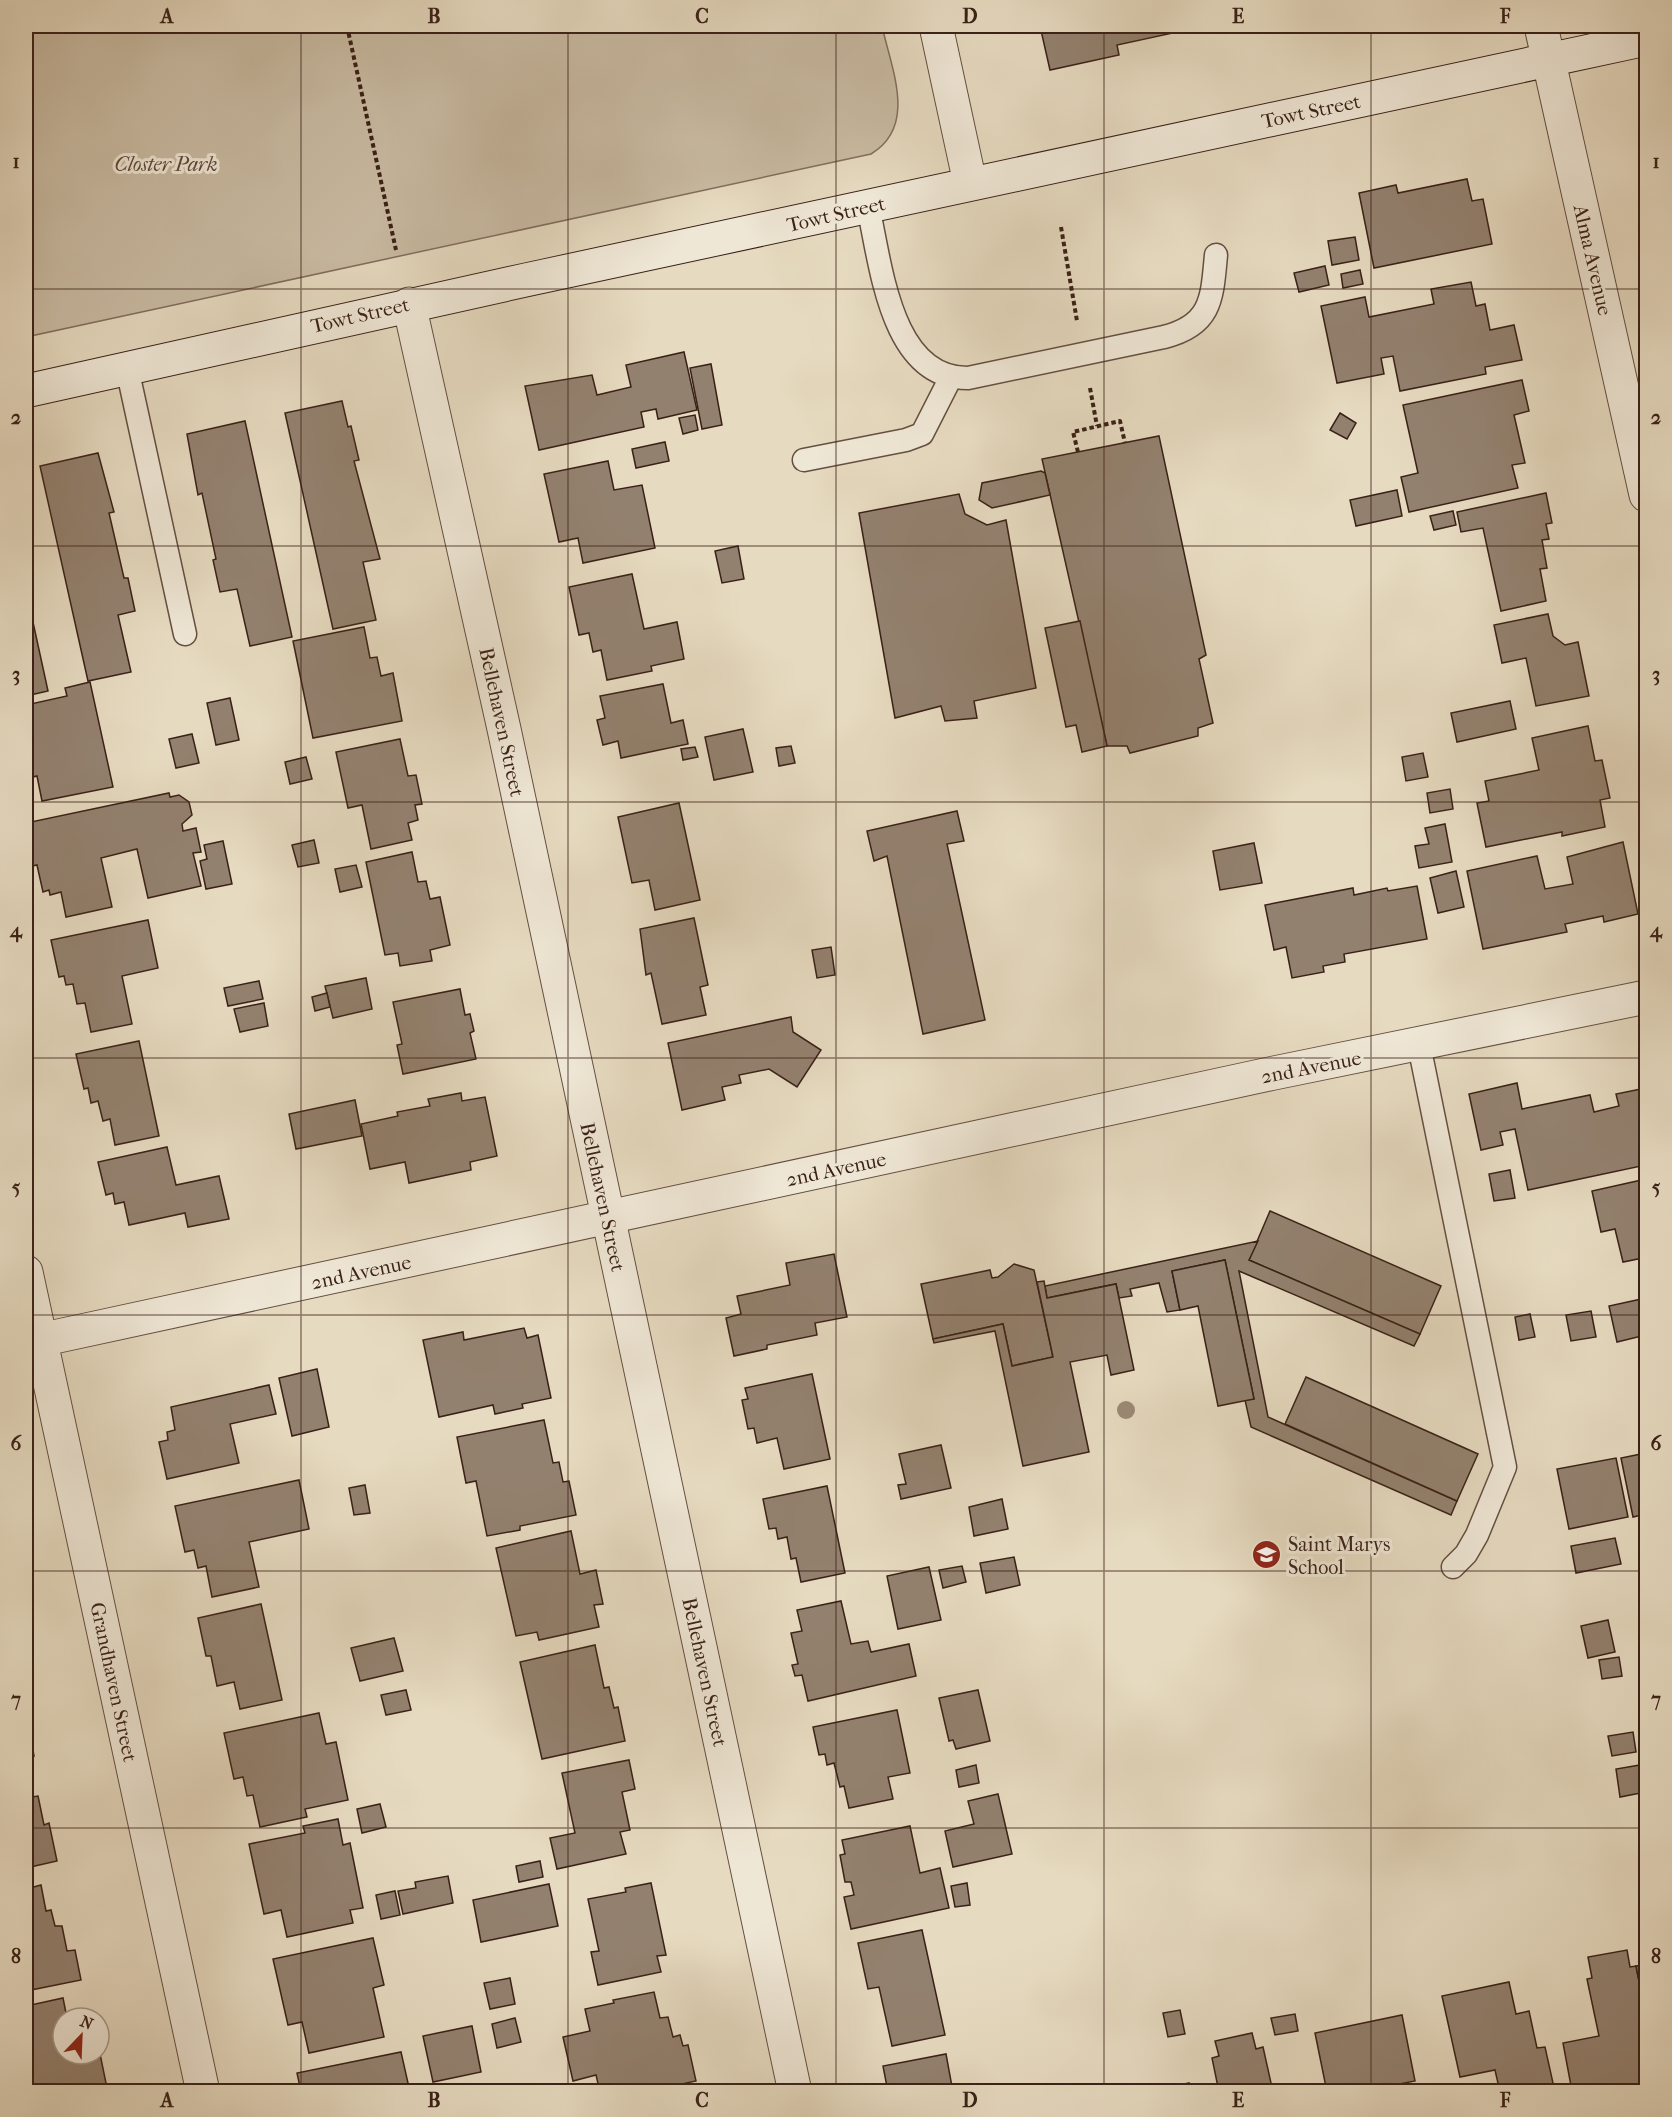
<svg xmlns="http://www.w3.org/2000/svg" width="1672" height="2117" font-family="'IM FELL French Canon',serif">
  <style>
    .green { fill: #c9bba3; stroke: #826e5e; stroke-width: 1.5 }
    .building { fill: #93816f; stroke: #3a2118; stroke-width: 1.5 }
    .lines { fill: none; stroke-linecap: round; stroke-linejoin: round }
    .lane-casing { stroke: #654f42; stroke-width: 25 }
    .street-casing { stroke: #654f42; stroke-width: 35 }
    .secondary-casing { stroke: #3a2118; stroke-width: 35 }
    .path { stroke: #3a2118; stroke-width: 4; stroke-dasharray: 4.5 3; stroke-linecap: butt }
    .lane { stroke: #efe7d6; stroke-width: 22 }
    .street { stroke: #efe7d6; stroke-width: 33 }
    .secondary { stroke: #efe7d6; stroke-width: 33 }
    .tree { fill: #9b8a77 }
    .grid { fill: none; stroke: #3a2118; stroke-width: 1.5; stroke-opacity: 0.55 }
    .labels { text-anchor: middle; stroke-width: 6; stroke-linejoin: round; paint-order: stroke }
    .street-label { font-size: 20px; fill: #3a2118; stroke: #efe7d6 }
    .park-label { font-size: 20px; font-style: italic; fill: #5e483b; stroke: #efe7d6 }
    .poi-label { font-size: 20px; fill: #3a2118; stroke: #efe7d6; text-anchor: start }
    .neatline { fill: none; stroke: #3a2118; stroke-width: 2 }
    .grid-label { font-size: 20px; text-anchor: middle; font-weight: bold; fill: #3a2118 }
  </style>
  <rect width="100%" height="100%" fill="#e6dac0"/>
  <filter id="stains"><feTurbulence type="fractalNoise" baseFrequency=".00333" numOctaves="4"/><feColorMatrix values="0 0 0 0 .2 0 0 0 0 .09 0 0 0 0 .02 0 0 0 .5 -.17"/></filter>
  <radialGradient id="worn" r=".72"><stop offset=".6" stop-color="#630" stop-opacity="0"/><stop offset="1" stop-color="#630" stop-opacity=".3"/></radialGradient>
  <path class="green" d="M26 26H882C891 68 918 126 871 154L26 337Z"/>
  <g class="building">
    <path d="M1040 26H1181L1182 31 1117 45 1119 55 1050 70Z"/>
    <path d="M1467 179 1472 201 1483 199 1492 244 1374 268 1359 193 1396 185 1398 193Z"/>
    <path d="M1355 237 1359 260 1332 265 1328 241Z"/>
    <path d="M1325 266 1329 285 1299 292 1294 273Z"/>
    <path d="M1360 270 1363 284 1343 288 1341 274Z"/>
    <path d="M1471 282 1476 306 1485 304 1490 330 1514 325 1522 360 1485 367 1486 374 1400 391 1393 356 1381 358 1384 374 1337 383 1321 306 1365 297 1369 317 1434 304 1431 289Z"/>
    <path d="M684 352 697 410 658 419 656 409 641 412 644 427 539 450 525 386 592 375 597 395 631 387 626 365Z"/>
    <path d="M711 364 722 425 702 429 690 368Z"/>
    <path d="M1522 380 1529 411 1514 415 1525 463 1512 465 1518 488 1409 512 1401 477 1418 473 1403 405Z"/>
    <path d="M342 401 348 427 351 426 359 460 354 461 380 559 363 562 376 620 333 629 285 413Z"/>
    <path d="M1340 413 1356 423 1347 439 1330 430Z"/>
    <path d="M695 415 698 430 683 434 679 418Z"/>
    <path d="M245 421 292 637 250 646 237 589 220 592 213 560 216 559 202 493 198 495 187 434Z"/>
    <path d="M1159 436 1206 655 1199 659 1213 723 1198 728V736L1130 753 1127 746H1107L1042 459Z"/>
    <path d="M665 442 669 461 636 468 632 449Z"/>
    <path d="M98 453 114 512 109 513 124 578H128L135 611 118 615 131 672 88 681 40 466Z"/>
    <path d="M608 461 614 490 642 485 655 548 583 563 578 538 559 542 544 474Z"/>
    <path d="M1041 471 1045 473 1050 495 992 508 979 500 982 483Z"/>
    <path d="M1397 490 1402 516 1356 526 1350 500Z"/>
    <path d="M1546 493 1552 523 1546 524 1549 539 1542 540 1547 568 1540 569 1546 601 1501 611 1483 528 1461 532 1457 512Z"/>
    <path d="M959 494 965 514 987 525 1006 520 1036 688 974 701 977 718 945 721 941 706 895 718 859 513Z"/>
    <path d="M1453 511 1456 525 1434 530 1430 516Z"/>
    <path d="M738 546 744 579 722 583 715 551Z"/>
    <path d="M632 574 644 629 677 622 684 659 651 666 652 671 607 680 601 650 593 652 589 633 579 635 569 587Z"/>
    <path d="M26 590 48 691 26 696Z"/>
    <path d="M1548 614 1553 636 1565 645 1578 642 1589 696 1536 706 1526 658 1502 663 1494 625Z"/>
    <path d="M1080 621 1107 746 1082 752 1076 725 1066 727 1045 628Z"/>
    <path d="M364 627 370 658 377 657 381 676 393 673 402 721 313 738 293 641Z"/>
    <path d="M90 682 113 787 42 801 37 776 29 778 26 762V705L67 696 65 688Z"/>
    <path d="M663 684 671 723 683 720 688 744 621 758 618 741 603 745 597 720 605 718 600 696Z"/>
    <path d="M230 698 239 740 216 745 207 703Z"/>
    <path d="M1510 701 1516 729 1457 742 1451 713Z"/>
    <path d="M1588 726 1595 761 1602 760 1610 798 1600 800 1605 827 1562 836V832L1486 847 1477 803 1489 801 1485 781 1539 770 1532 738Z"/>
    <path d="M743 729 753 772 714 780 705 737Z"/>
    <path d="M192 734 199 763 176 768 169 739Z"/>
    <path d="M400 739 408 776 416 775 422 804 415 805 418 820 408 823 412 840 371 849 362 805 348 808 336 752Z"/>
    <path d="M791 746 795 763 779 766 776 748Z"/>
    <path d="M695 747 698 757 683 760 681 749Z"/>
    <path d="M1423 753 1428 777 1406 781 1402 757Z"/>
    <path d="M306 757 312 779 290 784 285 762Z"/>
    <path d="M1450 789 1453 809 1430 813 1427 793Z"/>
    <path d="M169 793 170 797 179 795 189 802 192 815 182 824 183 831 196 828 201 852 193 853 201 886 148 898 137 849 101 858 112 907 66 917 61 892 50 895 49 890 43 892 37 865 32 866 26 838V823Z"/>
    <path d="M679 803 700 900 655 910 649 880 632 883 618 817Z"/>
    <path d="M957 811 964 841 947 844 985 1020 923 1034 887 856 874 861 867 831Z"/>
    <path d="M1445 824 1452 862 1419 868 1415 846 1429 844 1425 828Z"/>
    <path d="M314 840 319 863 298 867 292 845Z"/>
    <path d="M223 841 232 884 206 889 200 861 207 859 204 845Z"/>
    <path d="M1623 842 1638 914 1604 922 1603 916 1565 924 1567 932 1483 949 1467 871 1537 856 1545 889 1573 884 1567 857Z"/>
    <path d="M1254 843 1262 883 1220 890 1213 851Z"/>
    <path d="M412 852 418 882 426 881 430 899 440 897 450 945 430 950 432 961 400 966 398 953 385 955 366 862Z"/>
    <path d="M356 865 362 887 340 892 335 869Z"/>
    <path d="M1456 871 1464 907 1438 913 1430 878Z"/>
    <path d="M1417 886 1427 939 1344 954 1345 962 1323 966 1324 972 1292 978 1286 947 1274 950 1265 905 1353 888 1354 895 1387 888 1388 891Z"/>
    <path d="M694 918 708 985 700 987 706 1015 662 1024 651 973 646 975 640 929Z"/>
    <path d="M148 920 158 968 122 976 132 1024 91 1032 85 1003 77 1004 73 984 66 985 64 976 59 977 51 940Z"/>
    <path d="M831 947 835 975 817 978 812 950Z"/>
    <path d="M366 978 372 1009 333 1018 325 986Z"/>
    <path d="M259 981 263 999 228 1006 224 988Z"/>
    <path d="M460 989 465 1015 470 1014 474 1031 470 1033 476 1059 403 1074 397 1045 402 1044 393 1002Z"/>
    <path d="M327 993 330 1007 315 1011 312 997Z"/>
    <path d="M264 1003 268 1026 240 1032 234 1009Z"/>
    <path d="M791 1017 793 1032 821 1050 797 1087 769 1069 739 1075 741 1083 722 1087 725 1100 682 1110 668 1043Z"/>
    <path d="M139 1041 159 1136 115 1145 110 1119 103 1121 98 1101 91 1103 88 1088 84 1089 76 1054Z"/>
    <path d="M1517 1083 1522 1109 1590 1095 1594 1112 1619 1106 1616 1094 1646 1088V1165L1528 1190 1515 1129 1500 1132 1503 1145 1481 1150 1469 1094Z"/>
    <path d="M461 1093 462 1101 485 1097 497 1156 470 1162 471 1170 409 1183 405 1162 370 1169 361 1124 398 1116 397 1112 430 1106 428 1099Z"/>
    <path d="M355 1100 362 1136 296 1149 289 1114Z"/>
    <path d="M167 1147 176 1185 219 1176 229 1219 188 1227 185 1213 129 1225 124 1202 115 1204 113 1193 106 1195 98 1162Z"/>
    <path d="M1510 1170 1515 1198 1494 1201 1489 1174Z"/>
    <path d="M1646 1179V1274L1643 1258 1623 1262 1615 1229 1601 1232 1592 1191Z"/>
    <path d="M1270 1211 1441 1286 1420 1334 1249 1260Z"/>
    <path d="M1258 1241 1249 1260 1420 1334 1414 1346 1239 1271 1268 1417 1457 1501 1451 1515 1251 1427 1245 1400 1254 1399 1225 1260 1172 1271 1180 1310 1167 1312 1159 1283 1130 1289 1132 1296 1119 1298 1116 1284 1047 1298 1045 1286Z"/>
    <path d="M834 1254 847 1317 815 1323 817 1335 767 1345V1349L734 1356 726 1318 741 1314 737 1296 790 1285 786 1263Z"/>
    <path d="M1225 1260 1254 1399 1218 1406 1198 1306 1180 1310 1172 1271Z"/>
    <path d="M1014 1264 1034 1270 1053 1357 1012 1366 1003 1324 933 1339 921 1284 990 1270 992 1278 998 1277Z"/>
    <path d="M1044 1281 1047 1298 1116 1284 1134 1370 1111 1375 1107 1355 1070 1362 1089 1452 1023 1466 995 1331 934 1343 933 1339 1003 1324 1012 1366 1053 1357 1037 1282Z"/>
    <path d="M1646 1298V1335L1617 1342 1609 1306Z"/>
    <path d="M1591 1311 1596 1337 1571 1341 1566 1315Z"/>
    <path d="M1530 1314 1535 1337 1519 1340 1515 1317Z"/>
    <path d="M524 1328 527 1338 538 1335 551 1398 522 1404 523 1408 495 1414 493 1405 439 1417 423 1340 463 1332 464 1340Z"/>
    <path d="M317 1369 329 1427 292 1436 279 1378Z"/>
    <path d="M812 1374 830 1459 784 1469 777 1438 757 1443 754 1428 748 1429 742 1400 748 1399 745 1388Z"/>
    <path d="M1306 1377 1478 1454 1457 1501 1285 1424Z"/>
    <path d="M269 1385 276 1414 230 1424 239 1463 167 1479 159 1442 168 1440 167 1432 175 1430 171 1407Z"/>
    <path d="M544 1420 553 1463 559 1462 563 1482 569 1481 576 1515 520 1526V1530L487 1536 476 1481 466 1483 457 1437Z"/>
    <path d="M941 1445 951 1488 901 1499 898 1485 906 1484 899 1454Z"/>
    <path d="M1646 1453V1514L1633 1517 1621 1458Z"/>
    <path d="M1616 1458 1628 1517 1569 1529 1557 1469Z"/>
    <path d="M299 1480 309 1529 249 1542 259 1587 212 1597 206 1566 198 1568 194 1550 185 1552 175 1506Z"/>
    <path d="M365 1485 370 1513 354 1515 349 1488Z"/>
    <path d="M827 1486 845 1573 801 1582 796 1558 791 1559 787 1537 778 1539 776 1528 769 1529 763 1499Z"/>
    <path d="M1002 1499 1008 1529 974 1536 969 1507Z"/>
    <path d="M571 1531 580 1574 596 1570 603 1604 594 1605 599 1627 539 1640 537 1632 516 1636 496 1548Z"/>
    <path d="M1646 1534V1570L1639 1536Z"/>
    <path d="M1615 1538 1621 1564 1576 1573 1571 1546Z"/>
    <path d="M1014 1557 1020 1585 986 1593 980 1563Z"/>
    <path d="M962 1566 966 1582 943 1588 939 1570Z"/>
    <path d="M929 1567 941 1620 898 1629 887 1576Z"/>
    <path d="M841 1601 851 1644 868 1641 871 1652 909 1644 916 1676 808 1701 802 1675 795 1676 792 1665 798 1664 791 1633 802 1631 797 1610Z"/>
    <path d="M261 1604 282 1700 240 1709 234 1682 217 1686 211 1656H206L198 1618Z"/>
    <path d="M1608 1620 1615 1652 1588 1658 1581 1626Z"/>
    <path d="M394 1638 403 1671 360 1681 351 1648Z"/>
    <path d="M595 1645 604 1688 609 1687 614 1708 618 1707 625 1741 542 1759 520 1662Z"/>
    <path d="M1619 1657 1622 1676 1602 1679 1599 1660Z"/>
    <path d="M406 1690 411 1710 386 1715 381 1695Z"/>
    <path d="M978 1690 990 1741 956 1749 953 1740 949 1741 939 1698Z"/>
    <path d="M897 1710 910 1773 888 1777 893 1799 849 1808 844 1786 840 1787 834 1763 827 1765 825 1754 819 1755 813 1727Z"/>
    <path d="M319 1713 326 1744 336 1742 348 1800 305 1809 307 1817 260 1827 253 1795 247 1796 243 1777 234 1779 224 1733Z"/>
    <path d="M26 1723H28L34 1756 26 1757Z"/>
    <path d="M1633 1732 1636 1752 1612 1756 1608 1736Z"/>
    <path d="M629 1760 635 1789 622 1792 630 1830 620 1832 626 1854 557 1869 550 1838 575 1833 562 1773Z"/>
    <path d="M1646 1764V1792L1620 1797 1616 1769Z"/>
    <path d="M976 1765 979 1783 959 1787 956 1770Z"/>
    <path d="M998 1794 1012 1854 953 1867 945 1831 974 1824 968 1801Z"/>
    <path d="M38 1796 44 1825 49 1823 57 1861 26 1868V1798Z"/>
    <path d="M380 1804 386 1827 362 1833 357 1809Z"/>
    <path d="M338 1819 343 1845 350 1843 363 1908 350 1910 353 1923 287 1937 281 1910 264 1914 249 1844 305 1833 303 1826Z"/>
    <path d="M910 1826 920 1873 940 1868 949 1908 851 1929 844 1897 854 1895 851 1882H845L840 1855 845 1854 842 1840Z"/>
    <path d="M540 1861 543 1877 519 1882 516 1866Z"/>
    <path d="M448 1876 453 1903 403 1914 398 1891 416 1888 415 1882Z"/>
    <path d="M651 1883 666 1955 657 1956 661 1972 598 1985 591 1952 599 1951 588 1899 626 1892 625 1888Z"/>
    <path d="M967 1883 970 1905 955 1907 951 1886Z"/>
    <path d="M549 1884 558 1926 481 1942 473 1900Z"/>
    <path d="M41 1885 46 1911 51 1910 55 1926H62L67 1951 75 1950 81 1980 26 1991V1889Z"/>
    <path d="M395 1891 400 1915 381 1919 376 1895Z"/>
    <path d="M922 1930 945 2035 892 2046 879 1987 868 1989 858 1943Z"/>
    <path d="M373 1938 384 1985 373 1988 384 2037 309 2053 302 2022 288 2025 273 1959Z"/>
    <path d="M1627 1950 1630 1967 1636 1966 1646 2017V2083L1610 2090 1609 2084 1572 2091 1563 2043 1599 2036 1587 1979 1592 1978 1588 1957Z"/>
    <path d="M1646 1965V2017L1636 1966Z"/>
    <path d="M510 1978 515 2004 490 2009 484 1983Z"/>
    <path d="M1509 1982 1516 2014 1529 2011 1537 2048 1545 2047 1555 2092H1500L1495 2070 1460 2077 1442 1996Z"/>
    <path d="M654 1992 660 2018 668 2017 673 2037 680 2035 683 2046 688 2045 696 2081 645 2092H600L596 2075 573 2081 563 2037 590 2031 585 2009 614 2003 613 2000Z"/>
    <path d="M63 1998 67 2018H63V2054H99V2049L107 2088 91 2092H26V2006Z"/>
    <path d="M1180 2010 1185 2034 1168 2037 1163 2013Z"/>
    <path d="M1295 2014 1298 2031 1275 2035 1271 2018Z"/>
    <path d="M1402 2015 1415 2081 1394 2085 1395 2091 1393 2092H1379L1378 2088 1371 2089 1372 2092H1327L1315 2033Z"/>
    <path d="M515 2018 521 2042 497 2048 492 2024Z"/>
    <path d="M472 2026 481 2072 433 2082 423 2036Z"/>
    <path d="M1252 2033 1256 2049 1263 2047 1273 2092H1219L1212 2058 1219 2056 1215 2041Z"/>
    <path d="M401 2052 410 2092H301L297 2073Z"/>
    <path d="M946 2054 953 2092H888L883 2066Z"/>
    <path d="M1189 2083 1190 2092H1149Z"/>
  </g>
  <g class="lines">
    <defs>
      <g id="lane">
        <path d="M868 207C881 263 890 379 968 378L1164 337C1212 325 1212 298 1216 255"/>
        <path d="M127 368 185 634"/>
        <path d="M804 460 906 440 922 434 950 379"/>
        <path d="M1419 1045 1505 1467 1477 1535 1466 1554 1453 1567"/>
      </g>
      <g id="street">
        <path d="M936 26 970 183"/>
        <path d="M1541 26 1646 495"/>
        <path d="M409 304 504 729 795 2092"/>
        <path d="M26 1272 203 2092"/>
        <path d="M26 1343 1274 1073 1646 997"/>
      </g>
      <path id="secondary" d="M26 391C565 269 1106 155 1646 39"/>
    </defs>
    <use href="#lane" class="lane-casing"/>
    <use href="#street" class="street-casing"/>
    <use href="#secondary" class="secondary-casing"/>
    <g class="path">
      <path d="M347 26 396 250"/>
      <path d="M1061 227 1077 321"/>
      <path d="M1090 388 1097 426"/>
      <path d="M1078 452 1073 432 1120 421 1125 443"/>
    </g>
    <use href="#lane" class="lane"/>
    <use href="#street" class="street"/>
    <use href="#secondary" class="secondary"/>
  </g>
  <circle class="tree" cx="1126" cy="1410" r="9"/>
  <path class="grid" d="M301 26V2092M568 26V2092M836 26V2092M1104 26V2092M1371 26V2092M26 289H1646M26 546H1646M26 802H1646M26 1058H1646M26 1315H1646M26 1571H1646M26 1828H1646"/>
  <defs>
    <symbol id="school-disc" viewBox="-11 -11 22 22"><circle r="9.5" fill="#8f2418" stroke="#efe7d6"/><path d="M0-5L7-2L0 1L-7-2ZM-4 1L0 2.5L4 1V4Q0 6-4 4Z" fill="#fff"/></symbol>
  </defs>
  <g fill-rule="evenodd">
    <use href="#school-disc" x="1250" y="1538" width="33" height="33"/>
  </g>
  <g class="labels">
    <g class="street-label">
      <text transform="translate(1311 111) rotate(-12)" y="7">Towt Street</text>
      <text transform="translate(836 214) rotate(-13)" y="7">Towt Street</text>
      <text transform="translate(1593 260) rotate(77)" y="7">Alma Avenue</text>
      <text transform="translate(360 315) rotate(-13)" y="7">Towt Street</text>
      <text transform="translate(502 722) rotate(78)" y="7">Bellehaven Street</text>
      <text transform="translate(1311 1067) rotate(-11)" y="7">2nd Avenue</text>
      <text transform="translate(836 1169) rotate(-12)" y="7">2nd Avenue</text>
      <text transform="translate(603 1197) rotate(78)" y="7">Bellehaven Street</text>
      <text transform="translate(361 1272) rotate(-12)" y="7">2nd Avenue</text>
      <text transform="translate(705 1672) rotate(78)" y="7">Bellehaven Street</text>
      <text transform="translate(114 1682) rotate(78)" y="7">Grandhaven Street</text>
    </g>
    <g class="park-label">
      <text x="166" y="171">Closter Park</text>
    </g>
    <g class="poi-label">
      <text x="1288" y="1551">Saint Marys<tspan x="1288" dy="23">School</tspan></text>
    </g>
  </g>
  <rect width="1672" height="2117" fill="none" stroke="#e6dac0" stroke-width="66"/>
  <g transform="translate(81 2036) rotate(23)"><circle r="28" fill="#efe7d6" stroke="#a7988a" stroke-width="1.5"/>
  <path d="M0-4.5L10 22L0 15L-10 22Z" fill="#8f2418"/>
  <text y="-9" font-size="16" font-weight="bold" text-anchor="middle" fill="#3a2118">N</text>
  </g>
  <rect x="33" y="33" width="1606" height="2051" class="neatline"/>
  <g class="grid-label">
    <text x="167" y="23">A</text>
    <text x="434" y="23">B</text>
    <text x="702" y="23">C</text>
    <text x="970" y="23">D</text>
    <text x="1238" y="23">E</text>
    <text x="1505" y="23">F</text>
    <text x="16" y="168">1</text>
    <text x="1656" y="168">1</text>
    <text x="16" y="424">2</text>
    <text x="1656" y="424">2</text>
    <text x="16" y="681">3</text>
    <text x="1656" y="681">3</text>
    <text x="16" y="937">4</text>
    <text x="1656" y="937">4</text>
    <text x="16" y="1194">5</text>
    <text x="1656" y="1194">5</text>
    <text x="16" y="1450">6</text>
    <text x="1656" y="1450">6</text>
    <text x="16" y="1706">7</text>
    <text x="1656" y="1706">7</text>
    <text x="16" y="1963">8</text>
    <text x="1656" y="1963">8</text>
    <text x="167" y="2107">A</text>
    <text x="434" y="2107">B</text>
    <text x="702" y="2107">C</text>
    <text x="970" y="2107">D</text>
    <text x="1238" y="2107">E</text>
    <text x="1505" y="2107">F</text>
  </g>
  <rect width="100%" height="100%" filter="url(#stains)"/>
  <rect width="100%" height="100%" fill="url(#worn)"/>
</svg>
